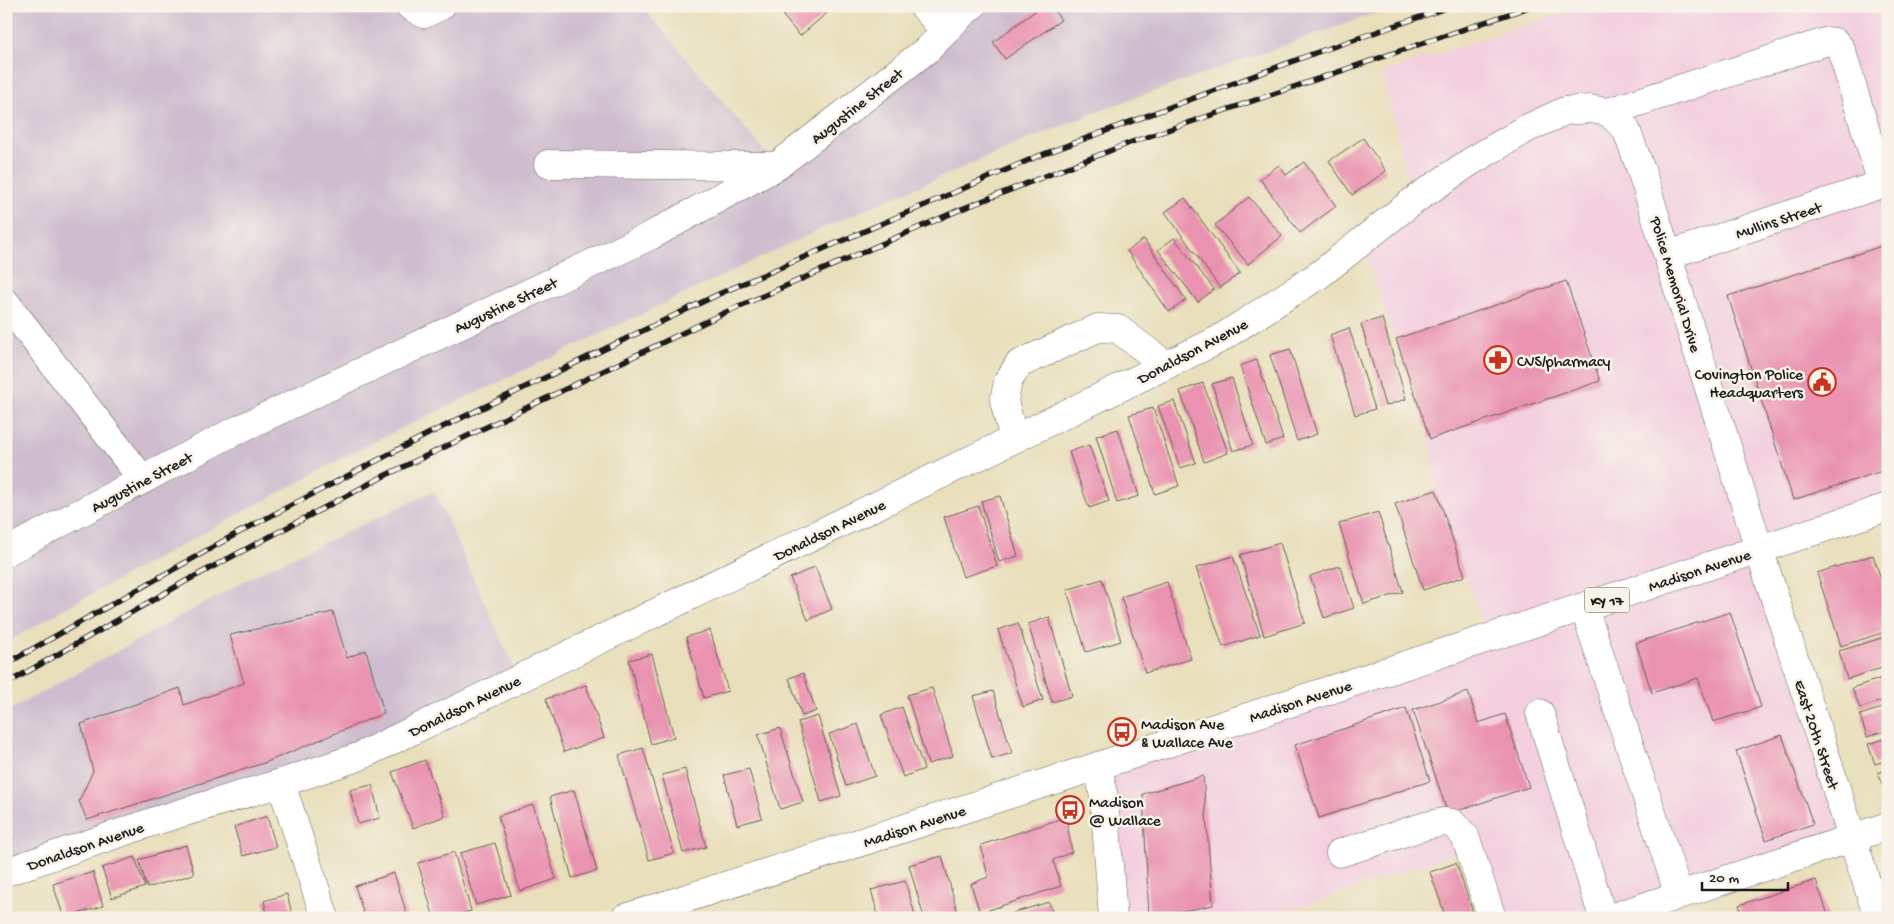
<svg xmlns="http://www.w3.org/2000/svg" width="1894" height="924" font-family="'Gochi Hand',sans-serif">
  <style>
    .built { fill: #f3cfe0 }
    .industrial { fill: #cfbdcf }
    .building { fill: #ea93b0 }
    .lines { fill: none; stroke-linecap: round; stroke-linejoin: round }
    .minor-casing { stroke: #646054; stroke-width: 29 }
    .major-casing { stroke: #646054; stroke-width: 29 }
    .minor { stroke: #fff; stroke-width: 28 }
    .major { stroke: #fff; stroke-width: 28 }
    .rail-casing { stroke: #1c1c1c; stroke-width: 5.5 }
    .rail { stroke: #f7f3e8; stroke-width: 4; stroke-dasharray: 11; stroke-linecap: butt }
    .labels { text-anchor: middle; stroke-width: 5; stroke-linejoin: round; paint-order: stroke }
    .shield { fill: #f7f3e8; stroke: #5e5c59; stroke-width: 1 }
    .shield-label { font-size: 15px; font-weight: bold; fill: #1c1c1c }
    .street-label { font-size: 16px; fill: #1c1c1c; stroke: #f7f3e8 }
    .poi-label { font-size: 16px; fill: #1c1c1c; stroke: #f7f3e8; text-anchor: start }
  </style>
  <rect width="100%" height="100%" fill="#f7f3e8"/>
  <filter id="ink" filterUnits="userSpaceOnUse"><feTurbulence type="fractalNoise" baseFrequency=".02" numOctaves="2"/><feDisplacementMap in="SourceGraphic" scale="10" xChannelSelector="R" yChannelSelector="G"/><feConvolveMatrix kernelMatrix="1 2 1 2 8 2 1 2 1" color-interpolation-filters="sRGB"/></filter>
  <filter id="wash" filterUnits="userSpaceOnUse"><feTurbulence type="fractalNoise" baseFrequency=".0096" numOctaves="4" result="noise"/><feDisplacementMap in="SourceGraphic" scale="20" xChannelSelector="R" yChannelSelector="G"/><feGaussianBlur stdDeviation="1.12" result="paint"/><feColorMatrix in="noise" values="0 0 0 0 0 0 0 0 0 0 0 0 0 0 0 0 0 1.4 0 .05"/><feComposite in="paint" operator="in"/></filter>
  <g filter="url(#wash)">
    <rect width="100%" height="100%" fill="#e9dfbb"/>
    <path class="built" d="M1584 6H1888V507L1759 550 1851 838 1610 918H1483L1462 851 1269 918H1113L1098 766 1487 639 1436 490 1430 439 1361 242 1413 201 1383 72Z"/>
    <g class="industrial">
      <path d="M6 6H642L777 166 972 6H1396L1112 106 1026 140 825 227 369 444 67 607 6 643Z"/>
      <path d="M434 491 519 679 358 757 6 872V712L263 571Z"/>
    </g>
    <g id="blocks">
      <g class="building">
        <path d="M795 6H835L800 36 783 16Z"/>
        <path d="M1042 6H1051L1061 20 1005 59 993 42Z"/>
        <path d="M1363 138 1386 171 1352 195 1329 161Z"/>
        <path d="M1304 162 1336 206 1300 233 1260 179 1279 165 1286 175Z"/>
        <path d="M1249 197 1282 236 1248 264 1215 225Z"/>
        <path d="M1185 198 1240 273 1220 288 1165 212Z"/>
        <path d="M1174 238 1214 289 1198 302 1158 250Z"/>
        <path d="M1144 239 1186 300 1169 312 1127 251Z"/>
        <path d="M1888 244V469L1793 500 1728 296Z"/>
        <path d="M1566 281 1600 381 1430 439 1396 339Z"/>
        <path d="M1382 318 1406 399 1385 406 1361 324Z"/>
        <path d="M1349 328 1375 409 1355 415 1330 335Z"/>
        <path d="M1290 349 1317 434 1297 441 1270 355Z"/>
        <path d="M1257 360 1283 439 1266 445 1240 366Z"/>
        <path d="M1232 378 1253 445 1233 451 1212 384Z"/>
        <path d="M1203 383 1228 453 1204 462 1180 391Z"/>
        <path d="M1174 401 1196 463 1180 468 1158 406Z"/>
        <path d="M1153 408 1179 486 1155 494 1129 415Z"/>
        <path d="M1118 429 1139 496 1117 503 1096 436Z"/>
        <path d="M1089 445 1109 501 1089 508 1069 452Z"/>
        <path d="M1436 490 1465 576 1423 590 1395 504Z"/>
        <path d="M1000 496 1018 556 999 562 981 501Z"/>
        <path d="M978 506 997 566 963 577 944 517Z"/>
        <path d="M1378 512 1403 592 1364 604 1339 524Z"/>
        <path d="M1280 543 1305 623 1264 636 1240 555Z"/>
        <path d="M1873 555 1888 600V631L1841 646 1817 573Z"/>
        <path d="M1233 556 1260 635 1223 647 1196 568Z"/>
        <path d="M1340 566 1354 608 1324 618 1310 576Z"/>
        <path d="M815 567 832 609 808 620 790 578Z"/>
        <path d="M1102 579 1121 641 1086 652 1067 590Z"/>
        <path d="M1167 582 1191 659 1145 673 1121 597Z"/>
        <path d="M333 612 347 658 366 650 384 713 267 762 87 820 79 801 93 771 81 724 180 688 184 705 244 683 230 635Z"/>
        <path d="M1730 612 1761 707 1713 722 1698 678 1652 693 1636 643Z"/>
        <path d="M1049 617 1072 696 1052 702 1028 624Z"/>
        <path d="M1018 623 1043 700 1023 707 998 630Z"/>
        <path d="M710 630 728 691 704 698 686 637Z"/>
        <path d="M1888 636V666L1847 679 1839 651Z"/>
        <path d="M652 654 674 737 651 744 629 660Z"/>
        <path d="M803 673 816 711 802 716 789 678Z"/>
        <path d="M1888 676V699L1860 708 1852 688Z"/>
        <path d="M586 685 604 738 564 752 546 699Z"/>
        <path d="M932 688 953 756 928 764 907 695Z"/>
        <path d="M993 691 1012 753 992 759 973 696Z"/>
        <path d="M1468 692 1478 723 1505 714 1529 787 1448 814 1413 710Z"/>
        <path d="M1888 706V730L1867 737 1860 715Z"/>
        <path d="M902 707 924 769 903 777 881 715Z"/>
        <path d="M1406 708 1430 781 1319 818 1295 745Z"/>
        <path d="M818 716 841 796 821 802 798 722Z"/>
        <path d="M858 724 875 776 846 786 829 734Z"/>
        <path d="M780 728 803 802 780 809 758 735Z"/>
        <path d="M1782 735 1813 824 1766 840 1736 751Z"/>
        <path d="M1888 738V760L1875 764 1868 744Z"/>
        <path d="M643 748 674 853 649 860 619 755Z"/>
        <path d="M425 760 445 816 413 828 392 772Z"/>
        <path d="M685 769 706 847 683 853 662 775Z"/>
        <path d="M749 769 762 818 737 825 724 775Z"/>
        <path d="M1888 769V791L1885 792 1878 773Z"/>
        <path d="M1203 776 1213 905 1149 918 1143 794Z"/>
        <path d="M372 785 380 818 358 824 350 790Z"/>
        <path d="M574 790 597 871 572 878 550 797Z"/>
        <path d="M533 805 556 879 520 891 498 816Z"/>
        <path d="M267 816 276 847 243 856 234 827Z"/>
        <path d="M1066 817 1072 852 1053 860 1061 886 980 913 971 884 988 877 981 845Z"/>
        <path d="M6 820 13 840 6 842Z"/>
        <path d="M495 843 511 895 476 905 460 853Z"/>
        <path d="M186 845 194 874 147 888 139 860Z"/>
        <path d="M454 852 471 911 445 918H434L418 863Z"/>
        <path d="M942 856 959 918H924L909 865Z"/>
        <path d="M135 857 145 887 112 898 102 868Z"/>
        <path d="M1456 863 1475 918H1446L1430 872Z"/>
        <path d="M93 872 103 906 64 918 53 884Z"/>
        <path d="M394 873 408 918H365L355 886Z"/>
        <path d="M1816 880 1829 918H1743L1739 905Z"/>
        <path d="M905 881 916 918H879L871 890Z"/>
        <path d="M287 894 293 918H268L264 901Z"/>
        <path d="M1049 902 1054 918H1000V917Z"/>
      </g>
    </g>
  </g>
  <g filter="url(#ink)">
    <use href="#blocks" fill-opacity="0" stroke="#646054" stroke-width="1"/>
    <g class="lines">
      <defs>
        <g id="minor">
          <path d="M410 6 424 14 441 6"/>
          <path d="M923 6 945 31"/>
          <path d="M1608 112 1626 129 1641 170 1759 549"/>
          <path d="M1608 112 1828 41 1835 42 1841 49 1882 184"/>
          <path d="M548 164 776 166"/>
          <path d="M1668 255 1888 182"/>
          <path d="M6 303 143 480"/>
          <path d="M1014 439 1004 401 1008 381 1019 364 1098 328 1118 329 1166 365"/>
          <path d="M6 552 231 433 650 236 777 166 929 48 961 15 972 6"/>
          <path d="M1584 607 1679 895"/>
          <path d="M1540 713 1603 918"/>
          <path d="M1098 766 1104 797 1113 918"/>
          <path d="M281 783 325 918"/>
          <path d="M1340 853 1425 826 1444 822 1452 823 1465 836 1492 918"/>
          <path d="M6 872 155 821 281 783 358 757 1218 340 1319 275 1413 201 1470 162 1528 128 1565 111 1590 109 1608 112"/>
          <path d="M1610 918 1888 826"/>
        </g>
        <g id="major">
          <path d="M1759 549 1878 918"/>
          <path d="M625 918 1098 766 1888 507"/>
        </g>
      </defs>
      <use href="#minor" class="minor-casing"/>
      <use href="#major" class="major-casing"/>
      <use href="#minor" class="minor"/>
      <use href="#major" class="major"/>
      <defs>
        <g id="rail">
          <path d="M6 664 236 534 428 434 721 293 1036 157 1315 53 1452 6"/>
          <path d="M6 684 186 581 382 477 724 313 959 210 1132 142 1532 6"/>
        </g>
      </defs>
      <use href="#rail" class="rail-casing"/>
      <use href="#rail" class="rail"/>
    </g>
  </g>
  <defs>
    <symbol id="pharmacy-ring" viewBox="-11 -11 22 22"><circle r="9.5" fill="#f7f3e8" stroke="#c8321e" stroke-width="1.5"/><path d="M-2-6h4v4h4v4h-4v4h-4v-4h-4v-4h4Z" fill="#c8321e"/></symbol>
    <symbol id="civic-ring" viewBox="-11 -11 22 22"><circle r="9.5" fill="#f7f3e8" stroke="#c8321e" stroke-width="1.5"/><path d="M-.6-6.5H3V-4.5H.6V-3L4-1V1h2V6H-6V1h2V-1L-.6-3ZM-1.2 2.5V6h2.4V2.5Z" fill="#c8321e"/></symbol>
    <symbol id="bus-ring" viewBox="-11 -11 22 22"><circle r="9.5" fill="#f7f3e8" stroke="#c8321e" stroke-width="1.5"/><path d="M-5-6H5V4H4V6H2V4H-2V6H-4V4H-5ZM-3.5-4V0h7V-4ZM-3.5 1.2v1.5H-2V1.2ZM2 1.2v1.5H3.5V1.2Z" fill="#c8321e"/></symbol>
  </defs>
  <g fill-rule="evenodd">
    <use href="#pharmacy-ring" x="1482" y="344" width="32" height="32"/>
    <use href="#civic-ring" x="1806" y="366" width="32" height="32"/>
    <use href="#bus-ring" x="1106" y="716" width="32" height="32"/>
    <use href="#bus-ring" x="1054" y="794" width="32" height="32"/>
  </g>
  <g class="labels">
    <rect class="shield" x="1584.5" y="587.5" width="45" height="25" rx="4"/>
    <g class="shield-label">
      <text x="1607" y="605">KY 17</text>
    </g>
    <g class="street-label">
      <text transform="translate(856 105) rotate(-38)" y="6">Augustine Street</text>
      <text transform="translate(1778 219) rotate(-18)" y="6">Mullins Street</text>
      <text transform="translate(1677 284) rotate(73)" y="6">Police Memorial Drive</text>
      <text transform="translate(505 304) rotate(-25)" y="6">Augustine Street</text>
      <text transform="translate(1192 350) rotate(-28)" y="6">Donaldson Avenue</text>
      <text transform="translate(141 481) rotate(-28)" y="6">Augustine Street</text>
      <text transform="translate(829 529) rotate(-26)" y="6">Donaldson Avenue</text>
      <text transform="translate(1699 569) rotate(-18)" y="6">Madison Avenue</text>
      <text transform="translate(1300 700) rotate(-18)" y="6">Madison Avenue</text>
      <text transform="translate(464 705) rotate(-26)" y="6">Donaldson Avenue</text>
      <text transform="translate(1818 734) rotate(72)" y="6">East 20th Street</text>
      <text transform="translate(914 825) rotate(-18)" y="6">Madison Avenue</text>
      <text transform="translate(85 845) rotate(-19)" y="6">Donaldson Avenue</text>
    </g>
    <g class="poi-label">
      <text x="1517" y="366">CVS/pharmacy</text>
      <text x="1803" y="379" text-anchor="end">Covington Police<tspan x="1803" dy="18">Headquarters</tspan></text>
      <text x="1141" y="729">Madison Ave<tspan x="1141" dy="18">&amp; Wallace Ave</tspan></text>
      <text x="1089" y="807">Madison<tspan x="1089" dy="18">@ Wallace</tspan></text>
    </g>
  </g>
  <rect width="1894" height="924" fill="none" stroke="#f7f3e8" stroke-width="25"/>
  <path d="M1702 882v8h86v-8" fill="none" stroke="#1c1c1c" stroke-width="2.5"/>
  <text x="1709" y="882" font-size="15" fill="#1c1c1c" stroke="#f7f3e8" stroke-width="4" paint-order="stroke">20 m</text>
</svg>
